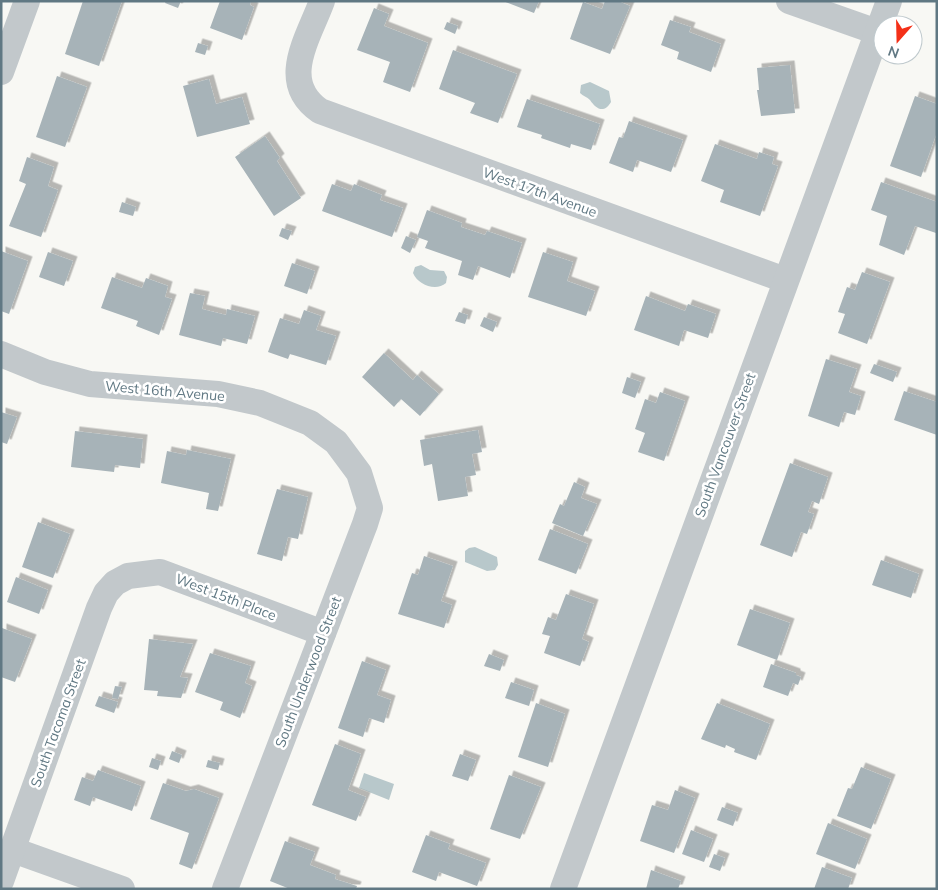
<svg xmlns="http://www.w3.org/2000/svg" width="938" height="890" font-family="Mulish,sans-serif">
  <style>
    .water { fill: #b8c8cb }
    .building { fill: #a7b3b8; filter: url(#shadow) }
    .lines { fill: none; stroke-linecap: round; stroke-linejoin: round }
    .minor { stroke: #c2c8cb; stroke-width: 26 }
    .labels { text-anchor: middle; stroke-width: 5; stroke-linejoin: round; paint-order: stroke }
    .street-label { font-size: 14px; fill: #607883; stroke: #fff }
  </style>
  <defs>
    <filter id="shadow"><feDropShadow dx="4.5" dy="-4.5" stdDeviation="0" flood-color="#0004"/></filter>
  </defs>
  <rect width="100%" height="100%" fill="#f8f8f4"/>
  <g class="water">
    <path d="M590 82 609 91 611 102C604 114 596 109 590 100 587 97 583 96 580 93L581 85Z"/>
    <path d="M421 265 430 270 444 271 447 277 446 283C436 292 418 285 413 273L415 267Z"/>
    <path d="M475 547 497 557 498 565 495 570 487 571 465 562V551L469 548Z"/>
    <path d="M364 773 394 784 389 800 359 788Z"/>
  </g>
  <g class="building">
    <path d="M83 1H122L99 66 65 54Z"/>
    <path d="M166 1H181L178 8 165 3Z"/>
    <path d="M220 1H251L250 5 254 7 242 40 210 28Z"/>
    <path d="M503 1H539L534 13Z"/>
    <path d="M605 1H618L630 6 610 54 570 39 583 2 602 9Z"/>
    <path d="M374 8 389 14 384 26 428 43 410 92 383 82 390 62 357 50Z"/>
    <path d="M670 20 691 27 689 32 721 44 711 72 677 59 679 52 661 45Z"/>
    <path d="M447 22 458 26 455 34 444 29Z"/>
    <path d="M198 43 208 46 205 55 195 52Z"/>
    <path d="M453 50 517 74 498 123 470 113 475 103 439 89Z"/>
    <path d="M790 65 795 113 761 116 757 90H759L757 68Z"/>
    <path d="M57 76 87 87 65 147 36 137Z"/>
    <path d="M209 79 216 104 242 97 250 124 197 137 183 86Z"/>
    <path d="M915 96 937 104V132L921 177 890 166Z"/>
    <path d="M527 99 600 124 591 150 571 144 570 148 541 138 542 135 517 127Z"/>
    <path d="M629 121 683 140 671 172 637 160 633 172 609 163 619 137 623 138Z"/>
    <path d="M265 136 280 158 277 161 301 198 274 216 235 157Z"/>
    <path d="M715 144 757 159 759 152 774 157 772 164 778 166 760 216 720 202 724 190 701 181Z"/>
    <path d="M27 157 54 167 48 186 58 190 41 237 9 226 26 184 19 181Z"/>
    <path d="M881 182 937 202 936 233 915 226 904 255 879 245 887 216 871 210Z"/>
    <path d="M332 184 351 191 354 184 382 195 380 200 403 208 392 237 322 211Z"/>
    <path d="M122 202 136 207 133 216 119 212Z"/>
    <path d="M427 210 462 223 461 227 485 235 487 231 522 243 510 278 478 266 473 280 458 275 462 261 425 248 428 241 417 237Z"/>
    <path d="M282 228 292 231 288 240 279 236Z"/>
    <path d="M406 236 416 240 410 253 401 248Z"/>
    <path d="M1 251 28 261 9 314 1 311Z"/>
    <path d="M48 252 73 261 64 286 39 277Z"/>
    <path d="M543 252 573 262 567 281 595 291 586 316 528 297Z"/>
    <path d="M292 263 315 271 307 294 284 286Z"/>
    <path d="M862 272 890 282 867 344 838 333 845 314 838 312 847 287 855 290Z"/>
    <path d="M112 277 142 288 146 278 168 286 165 297 172 299 159 335 136 326 138 321 101 308Z"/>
    <path d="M190 293 205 296 202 309 226 315 227 309 255 316 247 344 223 338 221 346 179 335Z"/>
    <path d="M646 296 685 311 688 304 716 314 708 338 684 330 679 346 634 330Z"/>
    <path d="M304 310 321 316 316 330 336 336 326 365 290 354 288 359 268 352 280 318 299 324Z"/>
    <path d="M459 312 468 315 465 324 455 321Z"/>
    <path d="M484 317 497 322 493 332 480 326Z"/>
    <path d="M384 353 413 380 417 375 439 394 420 416 401 399 394 407 362 377Z"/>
    <path d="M826 359 857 369 849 392 861 396 855 415 844 412 839 427 808 416Z"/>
    <path d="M874 364 897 372 893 382 870 373Z"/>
    <path d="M627 377 641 382 635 398 622 393Z"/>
    <path d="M904 391 937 402V435L894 420Z"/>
    <path d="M660 392 685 401 664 461 638 452 645 433 635 429 645 399 656 403Z"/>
    <path d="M1 412 17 417 7 444 1 442Z"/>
    <path d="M478 430 482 452 472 454 476 475 465 477 468 496 438 501 432 464 424 466 420 440Z"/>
    <path d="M75 431 143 439 140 468 115 465 114 472 71 467Z"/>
    <path d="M187 450 231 459 218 511 206 509 209 493 161 483 167 451 186 455Z"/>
    <path d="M790 463 828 477 819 504 812 501 808 512 814 514 807 534 801 532 792 557 760 545Z"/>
    <path d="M574 482 585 487 581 498 597 504 583 536 552 523 560 504 564 506Z"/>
    <path d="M277 489 308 497 298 539 288 537 282 561 257 554Z"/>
    <path d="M38 522 70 534 53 578 22 567Z"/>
    <path d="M550 529 588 544 576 574 538 560Z"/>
    <path d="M424 556 453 566 441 601 452 605 444 628 398 614 412 573 418 575Z"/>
    <path d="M881 560 919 574 911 598 872 585Z"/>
    <path d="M16 577 48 590 39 614 7 602Z"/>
    <path d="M566 594 594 604 582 639 589 642 580 666 544 653 550 636 542 634 548 617 556 620Z"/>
    <path d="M750 609 790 623 777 660 737 645Z"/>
    <path d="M2 628 32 639 15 682 1 677Z"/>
    <path d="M149 639 193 644 180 677 188 678 181 698 157 696 158 691 144 690Z"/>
    <path d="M210 653 251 666 245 683 252 686 240 718 220 710 223 702 195 692Z"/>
    <path d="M489 654 504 660 500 671 484 666Z"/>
    <path d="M362 661 386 670 377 695 391 700 384 723 369 718 363 737 338 728Z"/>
    <path d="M771 664 796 673V675L801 677 798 685 793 683 788 696 763 687Z"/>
    <path d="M511 682 534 690 529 706 505 698Z"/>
    <path d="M115 686 122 687 118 699 112 698Z"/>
    <path d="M99 696 118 702 114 713 95 706Z"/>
    <path d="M536 703 565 714 548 767 518 757Z"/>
    <path d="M717 703 770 724 756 760 734 752 735 749 726 745 725 748 701 739Z"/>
    <path d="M335 744 361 754 348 790 366 797 356 821 312 805Z"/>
    <path d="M172 751 182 755 179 763 169 759Z"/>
    <path d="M460 754 476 760 468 781 452 776Z"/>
    <path d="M152 758 161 761 158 770 149 767Z"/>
    <path d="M208 760 220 763 218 770 206 767Z"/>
    <path d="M861 767 891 779 871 829 837 816 848 788 852 789Z"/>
    <path d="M98 770 141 786 132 811 93 797 90 806 74 800 82 777 93 781Z"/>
    <path d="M509 775 541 787 520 839 490 829Z"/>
    <path d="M163 783 186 791 194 789 219 798 192 869 179 864 189 833 150 819Z"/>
    <path d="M675 790 695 798 674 853 640 841 652 805 668 810Z"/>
    <path d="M722 807 738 813 733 826 717 820Z"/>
    <path d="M828 823 867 839 855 869 816 854Z"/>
    <path d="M691 830 713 839 704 862 682 854Z"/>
    <path d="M426 835 450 844 448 849 486 863 477 886 439 872 436 881 412 872Z"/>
    <path d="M285 841 315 852 310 865 336 875 335 879 357 886 356 889H290L270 881Z"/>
    <path d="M714 854 725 858 720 871 709 867Z"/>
    <path d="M822 867 852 878 848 889H814Z"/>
    <path d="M651 870 681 881 678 889H646Z"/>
  </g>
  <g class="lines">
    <g class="minor">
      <path d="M322 1C308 39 278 82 320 111L785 280"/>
      <path d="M789 1 877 32"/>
      <path d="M1 72 27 1"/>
      <path d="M1 354 45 372 90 384 218 394 260 403 310 423 336 442 359 473 370 508 365 524 225 889"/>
      <path d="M13 850 122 889"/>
      <path d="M1 881 99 608 106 593 115 583 128 576 160 572 323 633"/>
      <path d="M563 889 889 1"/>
    </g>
  </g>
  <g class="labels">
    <g class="street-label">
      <text transform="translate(540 192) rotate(20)" y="5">West 17th Avenue</text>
      <text transform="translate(165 391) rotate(5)" y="5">West 16th Avenue</text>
      <text transform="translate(725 445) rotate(-70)" y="5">South Vancouver Street</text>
      <text transform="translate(226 597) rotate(21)" y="5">West 15th Place</text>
      <text transform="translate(308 672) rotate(-69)" y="5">South Underwood Street</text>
      <text transform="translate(58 723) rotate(-70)" y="5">South Tacoma Street</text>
    </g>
  </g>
  <rect width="938" height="890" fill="none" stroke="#607883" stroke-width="5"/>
  <g transform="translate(898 40) rotate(200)"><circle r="24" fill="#ffffff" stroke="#bfc9cd"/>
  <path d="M0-4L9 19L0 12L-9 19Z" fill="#f43018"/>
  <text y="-8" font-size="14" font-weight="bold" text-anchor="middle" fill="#607883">N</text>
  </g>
</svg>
